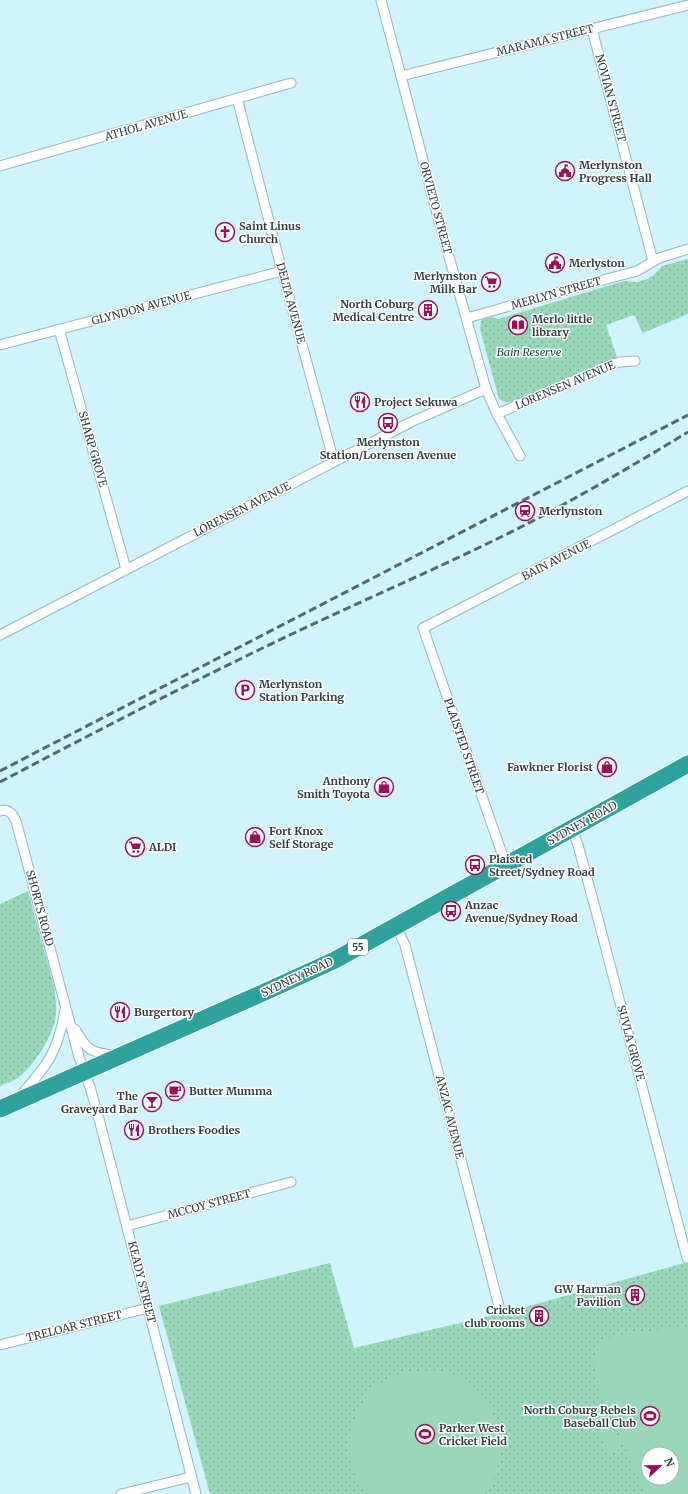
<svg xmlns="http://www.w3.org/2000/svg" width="688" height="1494" font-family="Merriweather,serif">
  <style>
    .park { fill: url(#park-dots); fill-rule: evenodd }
    .pitch { fill: #98d7ba; fill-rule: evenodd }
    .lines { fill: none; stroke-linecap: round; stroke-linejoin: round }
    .street-casing { stroke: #94b6c0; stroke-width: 11 }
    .highway-casing { stroke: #fff; stroke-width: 19 }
    .street { stroke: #fff; stroke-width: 9 }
    .highway { stroke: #30a29d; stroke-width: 17 }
    .rail { stroke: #55686d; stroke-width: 3; stroke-dasharray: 8 4; stroke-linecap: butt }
    .labels { text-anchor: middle; stroke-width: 3; stroke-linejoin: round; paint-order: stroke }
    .shield { fill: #fff; stroke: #6e787b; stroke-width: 1 }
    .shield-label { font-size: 10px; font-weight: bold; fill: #303e42 }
    .street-label { font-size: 11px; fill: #303e42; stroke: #fff }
    .poi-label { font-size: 11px; font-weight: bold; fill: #303e42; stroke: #fff; text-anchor: start }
    .park-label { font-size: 11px; font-style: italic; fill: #1b3f30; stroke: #fff }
  </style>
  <defs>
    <pattern id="park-dots" width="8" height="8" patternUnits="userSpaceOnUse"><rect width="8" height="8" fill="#98d7ba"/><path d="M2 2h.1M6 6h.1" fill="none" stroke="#7cb099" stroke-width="1.8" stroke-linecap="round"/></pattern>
  </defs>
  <rect width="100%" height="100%" fill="#d0f3fd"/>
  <g class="park">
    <path d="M688 259V314L643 333 634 315 606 325 617 357 516 401C509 403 505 403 499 399L480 329 481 321 484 318 489 317 498 319 624 281 637 282 647 279 655 274 662 266Z"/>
    <path d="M28 891 54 986C55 996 57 1005 56 1014 55 1033 34 1066 19 1077 14 1081 6 1083 0 1086V904Z"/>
    <path d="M688 1262V1494H210L159 1306 330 1263 354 1348 511 1311ZM648 1454H672V1478H648Z"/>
  </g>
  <g class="pitch">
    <path d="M688 1326V1494H646L600 1391 593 1359 603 1341 618 1335ZM648 1454H672V1478H648Z"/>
    <path d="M432 1370C440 1372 449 1373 456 1376 494 1395 509 1437 495 1476 492 1482 487 1488 483 1494H368C360 1485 353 1474 351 1462 345 1432 359 1394 387 1380 402 1372 416 1371 432 1370Z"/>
    <path d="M601 1402 622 1448 609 1454 590 1407Z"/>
  </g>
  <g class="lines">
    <defs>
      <g id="street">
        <path d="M381 0 439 221 486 389 497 414 520 456"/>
        <path d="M592 29 653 261"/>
        <path d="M401 76 688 5"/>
        <path d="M237 98 282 271 334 462"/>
        <path d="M0 166 291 83"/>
        <path d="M467 318 599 281 637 271 659 258 688 249"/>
        <path d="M59 329 126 569"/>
        <path d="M0 345 282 271"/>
        <path d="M497 414 610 365 620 362 635 361"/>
        <path d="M0 635 411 422 486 389"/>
        <path d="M0 811C8 808 13 814 16 821L79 1057 90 1087 99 1119 196 1494"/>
        <path d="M572 829 578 845 597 915 687 1258"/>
        <path d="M506 865 423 628 688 491"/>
        <path d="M396 926 405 945 500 1310"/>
        <path d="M75 1029C87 1050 90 1053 115 1055"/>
        <path d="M20 1096C47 1066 58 1052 65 1010"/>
        <path d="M127 1226 291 1182"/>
        <path d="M0 1345 148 1308"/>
        <path d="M121 1494 191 1477"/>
      </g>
      <path id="highway" d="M0 1109 267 991 335 960 688 764"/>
    </defs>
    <use href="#street" class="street-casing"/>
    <use href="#highway" class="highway-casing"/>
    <use href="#street" class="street"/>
    <use href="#highway" class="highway"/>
    <g class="rail">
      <path d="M0 771 688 415"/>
      <path d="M0 782C97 731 195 680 294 633 370 597 448 564 523 526 579 497 634 465 688 432"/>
    </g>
  </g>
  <defs>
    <symbol id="civic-ring" viewBox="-11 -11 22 22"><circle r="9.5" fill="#fff" stroke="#9d0f5d" stroke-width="1.5"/><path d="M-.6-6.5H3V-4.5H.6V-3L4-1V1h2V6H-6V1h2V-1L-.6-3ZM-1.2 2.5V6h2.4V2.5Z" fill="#9d0f5d"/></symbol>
    <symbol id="church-ring" viewBox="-11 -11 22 22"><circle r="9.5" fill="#fff" stroke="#9d0f5d" stroke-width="1.5"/><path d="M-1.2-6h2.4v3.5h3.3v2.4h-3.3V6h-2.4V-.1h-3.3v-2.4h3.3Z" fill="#9d0f5d"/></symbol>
    <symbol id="supermarket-ring" viewBox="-11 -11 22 22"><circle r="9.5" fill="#fff" stroke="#9d0f5d" stroke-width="1.5"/><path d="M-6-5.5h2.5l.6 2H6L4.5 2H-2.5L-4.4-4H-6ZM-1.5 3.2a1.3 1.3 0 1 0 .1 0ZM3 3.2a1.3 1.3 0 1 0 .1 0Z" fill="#9d0f5d"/></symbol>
    <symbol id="building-ring" viewBox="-11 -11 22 22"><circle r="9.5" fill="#fff" stroke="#9d0f5d" stroke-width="1.5"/><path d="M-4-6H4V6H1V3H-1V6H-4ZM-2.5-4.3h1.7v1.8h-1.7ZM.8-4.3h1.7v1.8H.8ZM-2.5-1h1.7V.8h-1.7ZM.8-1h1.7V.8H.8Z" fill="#9d0f5d"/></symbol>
    <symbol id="library-ring" viewBox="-11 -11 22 22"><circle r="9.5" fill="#fff" stroke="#9d0f5d" stroke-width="1.5"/><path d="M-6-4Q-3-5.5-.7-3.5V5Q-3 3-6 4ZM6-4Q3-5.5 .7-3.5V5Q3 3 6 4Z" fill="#9d0f5d"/></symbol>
    <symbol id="restaurant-ring" viewBox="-11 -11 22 22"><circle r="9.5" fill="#fff" stroke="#9d0f5d" stroke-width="1.5"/><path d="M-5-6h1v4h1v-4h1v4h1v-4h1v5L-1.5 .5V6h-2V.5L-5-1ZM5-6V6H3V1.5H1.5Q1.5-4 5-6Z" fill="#9d0f5d"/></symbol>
    <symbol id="bus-ring" viewBox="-11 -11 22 22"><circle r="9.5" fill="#fff" stroke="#9d0f5d" stroke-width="1.5"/><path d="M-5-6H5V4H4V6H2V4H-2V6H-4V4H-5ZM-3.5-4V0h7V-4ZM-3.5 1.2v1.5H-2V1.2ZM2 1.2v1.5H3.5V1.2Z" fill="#9d0f5d"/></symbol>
    <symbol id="station-ring" viewBox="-11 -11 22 22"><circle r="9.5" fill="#fff" stroke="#9d0f5d" stroke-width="1.5"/><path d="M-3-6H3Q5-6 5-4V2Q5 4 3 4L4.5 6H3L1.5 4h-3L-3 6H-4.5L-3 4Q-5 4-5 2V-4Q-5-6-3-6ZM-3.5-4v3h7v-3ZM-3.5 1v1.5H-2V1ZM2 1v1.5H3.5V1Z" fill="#9d0f5d"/></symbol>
    <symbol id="parking-ring" viewBox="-11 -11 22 22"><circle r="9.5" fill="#fff" stroke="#9d0f5d" stroke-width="1.5"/><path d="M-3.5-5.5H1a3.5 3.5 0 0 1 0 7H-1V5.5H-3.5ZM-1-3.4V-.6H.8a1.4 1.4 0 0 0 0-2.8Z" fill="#9d0f5d"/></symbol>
    <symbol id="shop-ring" viewBox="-11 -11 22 22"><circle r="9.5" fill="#fff" stroke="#9d0f5d" stroke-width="1.5"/><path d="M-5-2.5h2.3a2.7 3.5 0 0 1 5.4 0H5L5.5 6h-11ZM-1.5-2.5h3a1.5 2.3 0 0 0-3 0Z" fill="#9d0f5d"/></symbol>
    <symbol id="cafe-ring" viewBox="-11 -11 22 22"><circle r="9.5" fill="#fff" stroke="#9d0f5d" stroke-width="1.5"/><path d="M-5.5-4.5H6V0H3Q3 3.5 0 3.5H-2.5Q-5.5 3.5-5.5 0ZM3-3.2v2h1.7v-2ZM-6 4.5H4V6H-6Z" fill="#9d0f5d"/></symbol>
    <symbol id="bar-ring" viewBox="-11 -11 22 22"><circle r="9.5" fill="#fff" stroke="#9d0f5d" stroke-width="1.5"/><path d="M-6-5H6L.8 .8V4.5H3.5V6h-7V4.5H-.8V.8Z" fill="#9d0f5d"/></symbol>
    <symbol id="stadium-ring" viewBox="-11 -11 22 22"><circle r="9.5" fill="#fff" stroke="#9d0f5d" stroke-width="1.5"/><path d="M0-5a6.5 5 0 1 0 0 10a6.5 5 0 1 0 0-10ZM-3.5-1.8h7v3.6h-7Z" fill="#9d0f5d"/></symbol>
  </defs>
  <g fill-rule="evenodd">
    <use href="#civic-ring" x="554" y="160" width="22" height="22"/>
    <use href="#church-ring" x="214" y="221" width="22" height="22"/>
    <use href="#civic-ring" x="544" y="252" width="22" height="22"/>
    <use href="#supermarket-ring" x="480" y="271" width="22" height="22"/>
    <use href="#building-ring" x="417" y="299" width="22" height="22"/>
    <use href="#library-ring" x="507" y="314" width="22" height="22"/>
    <use href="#restaurant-ring" x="349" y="391" width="22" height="22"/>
    <use href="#bus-ring" x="377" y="412" width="22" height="22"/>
    <use href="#station-ring" x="514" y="500" width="22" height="22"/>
    <use href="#parking-ring" x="234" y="679" width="22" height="22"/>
    <use href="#shop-ring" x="596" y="756" width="22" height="22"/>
    <use href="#shop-ring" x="373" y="776" width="22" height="22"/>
    <use href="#shop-ring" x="244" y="826" width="22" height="22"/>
    <use href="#supermarket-ring" x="124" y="836" width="22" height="22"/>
    <use href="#bus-ring" x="464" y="854" width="22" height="22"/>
    <use href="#bus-ring" x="440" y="900" width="22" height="22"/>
    <use href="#restaurant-ring" x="109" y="1001" width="22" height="22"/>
    <use href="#cafe-ring" x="164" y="1080" width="22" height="22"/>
    <use href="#bar-ring" x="141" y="1091" width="22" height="22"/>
    <use href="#restaurant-ring" x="123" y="1119" width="22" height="22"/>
    <use href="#building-ring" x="624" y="1284" width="22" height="22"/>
    <use href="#building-ring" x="528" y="1305" width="22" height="22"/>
    <use href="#stadium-ring" x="639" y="1405" width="22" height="22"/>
    <use href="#stadium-ring" x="414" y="1423" width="22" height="22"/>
  </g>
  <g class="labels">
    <rect class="shield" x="348" y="939" width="20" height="16" rx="3"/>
    <g class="shield-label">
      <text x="358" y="951">55</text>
    </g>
    <g class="street-label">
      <text transform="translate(545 40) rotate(-14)" y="4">MARAMA STREET</text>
      <text transform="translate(611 98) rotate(75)" y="4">NOVIAN STREET</text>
      <text transform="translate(146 125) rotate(-16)" y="4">ATHOL AVENUE</text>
      <text transform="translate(436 208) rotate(75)" y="4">ORVIETO STREET</text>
      <text transform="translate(556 293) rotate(-16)" y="4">MERLYN STREET</text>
      <text transform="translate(291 303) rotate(75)" y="4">DELTA AVENUE</text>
      <text transform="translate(141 308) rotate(-15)" y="4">GLYNDON AVENUE</text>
      <text transform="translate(565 385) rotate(-23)" y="4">LORENSEN AVENUE</text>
      <text transform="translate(93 449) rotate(74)" y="4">SHARP GROVE</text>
      <text transform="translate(242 509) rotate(-27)" y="4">LORENSEN AVENUE</text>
      <text transform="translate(556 560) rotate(-27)" y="4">BAIN AVENUE</text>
      <text transform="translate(464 746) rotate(71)" y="4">PLAISTED STREET</text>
      <text transform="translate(582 823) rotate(-29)" y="4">SYDNEY ROAD</text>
      <text transform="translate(40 908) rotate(75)" y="4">SHORTS ROAD</text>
      <text transform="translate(297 977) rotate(-25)" y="4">SYDNEY ROAD</text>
      <text transform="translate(631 1043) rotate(75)" y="4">SUVLA GROVE</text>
      <text transform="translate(450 1117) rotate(76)" y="4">ANZAC AVENUE</text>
      <text transform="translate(209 1204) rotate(-15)" y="4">MCCOY STREET</text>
      <text transform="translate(142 1282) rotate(76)" y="4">KEADY STREET</text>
      <text transform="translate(74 1326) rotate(-14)" y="4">TRELOAR STREET</text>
    </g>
    <g class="poi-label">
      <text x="579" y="169">Merlynston<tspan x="579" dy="13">Progress Hall</tspan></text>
      <text x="239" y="230">Saint Linus<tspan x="239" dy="13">Church</tspan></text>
      <text x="569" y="267">Merlyston</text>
      <text x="477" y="280" text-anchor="end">Merlynston<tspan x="477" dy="13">Milk Bar</tspan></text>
      <text x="414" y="308" text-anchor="end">North Coburg<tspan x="414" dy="13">Medical Centre</tspan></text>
      <text x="532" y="323">Merlo little<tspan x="532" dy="13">library</tspan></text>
      <text x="374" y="406">Project Sekuwa</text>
      <text x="388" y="446" text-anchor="middle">Merlynston<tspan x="388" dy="13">Station/Lorensen Avenue</tspan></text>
      <text x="539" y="515">Merlynston</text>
      <text x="259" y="688">Merlynston<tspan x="259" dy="13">Station Parking</tspan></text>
      <text x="593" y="771" text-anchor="end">Fawkner Florist</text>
      <text x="370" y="785" text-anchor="end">Anthony<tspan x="370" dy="13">Smith Toyota</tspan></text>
      <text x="269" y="835">Fort Knox<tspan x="269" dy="13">Self Storage</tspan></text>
      <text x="149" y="851">ALDI</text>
      <text x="489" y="863">Plaisted<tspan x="489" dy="13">Street/Sydney Road</tspan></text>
      <text x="465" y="909">Anzac<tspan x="465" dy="13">Avenue/Sydney Road</tspan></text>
      <text x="134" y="1016">Burgertory</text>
      <text x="189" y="1095">Butter Mumma</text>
      <text x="138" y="1100" text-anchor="end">The<tspan x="138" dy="13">Graveyard Bar</tspan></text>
      <text x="148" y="1134">Brothers Foodies</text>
      <text x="621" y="1293" text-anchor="end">GW Harman<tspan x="621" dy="13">Pavilion</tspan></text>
      <text x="525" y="1314" text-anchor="end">Cricket<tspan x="525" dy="13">club rooms</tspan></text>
      <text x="636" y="1414" text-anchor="end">North Coburg Rebels<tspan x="636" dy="13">Baseball Club</tspan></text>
      <text x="439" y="1432">Parker West<tspan x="439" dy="13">Cricket Field</tspan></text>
    </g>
    <g class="park-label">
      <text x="529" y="356">Bain Reserve</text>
    </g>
  </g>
  <g transform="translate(660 1466) rotate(68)"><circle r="19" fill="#ffffff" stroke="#acb2b3"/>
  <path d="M0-3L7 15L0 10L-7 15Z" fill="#9d0f5d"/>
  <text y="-6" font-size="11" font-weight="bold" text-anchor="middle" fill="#303e42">N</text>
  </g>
</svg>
